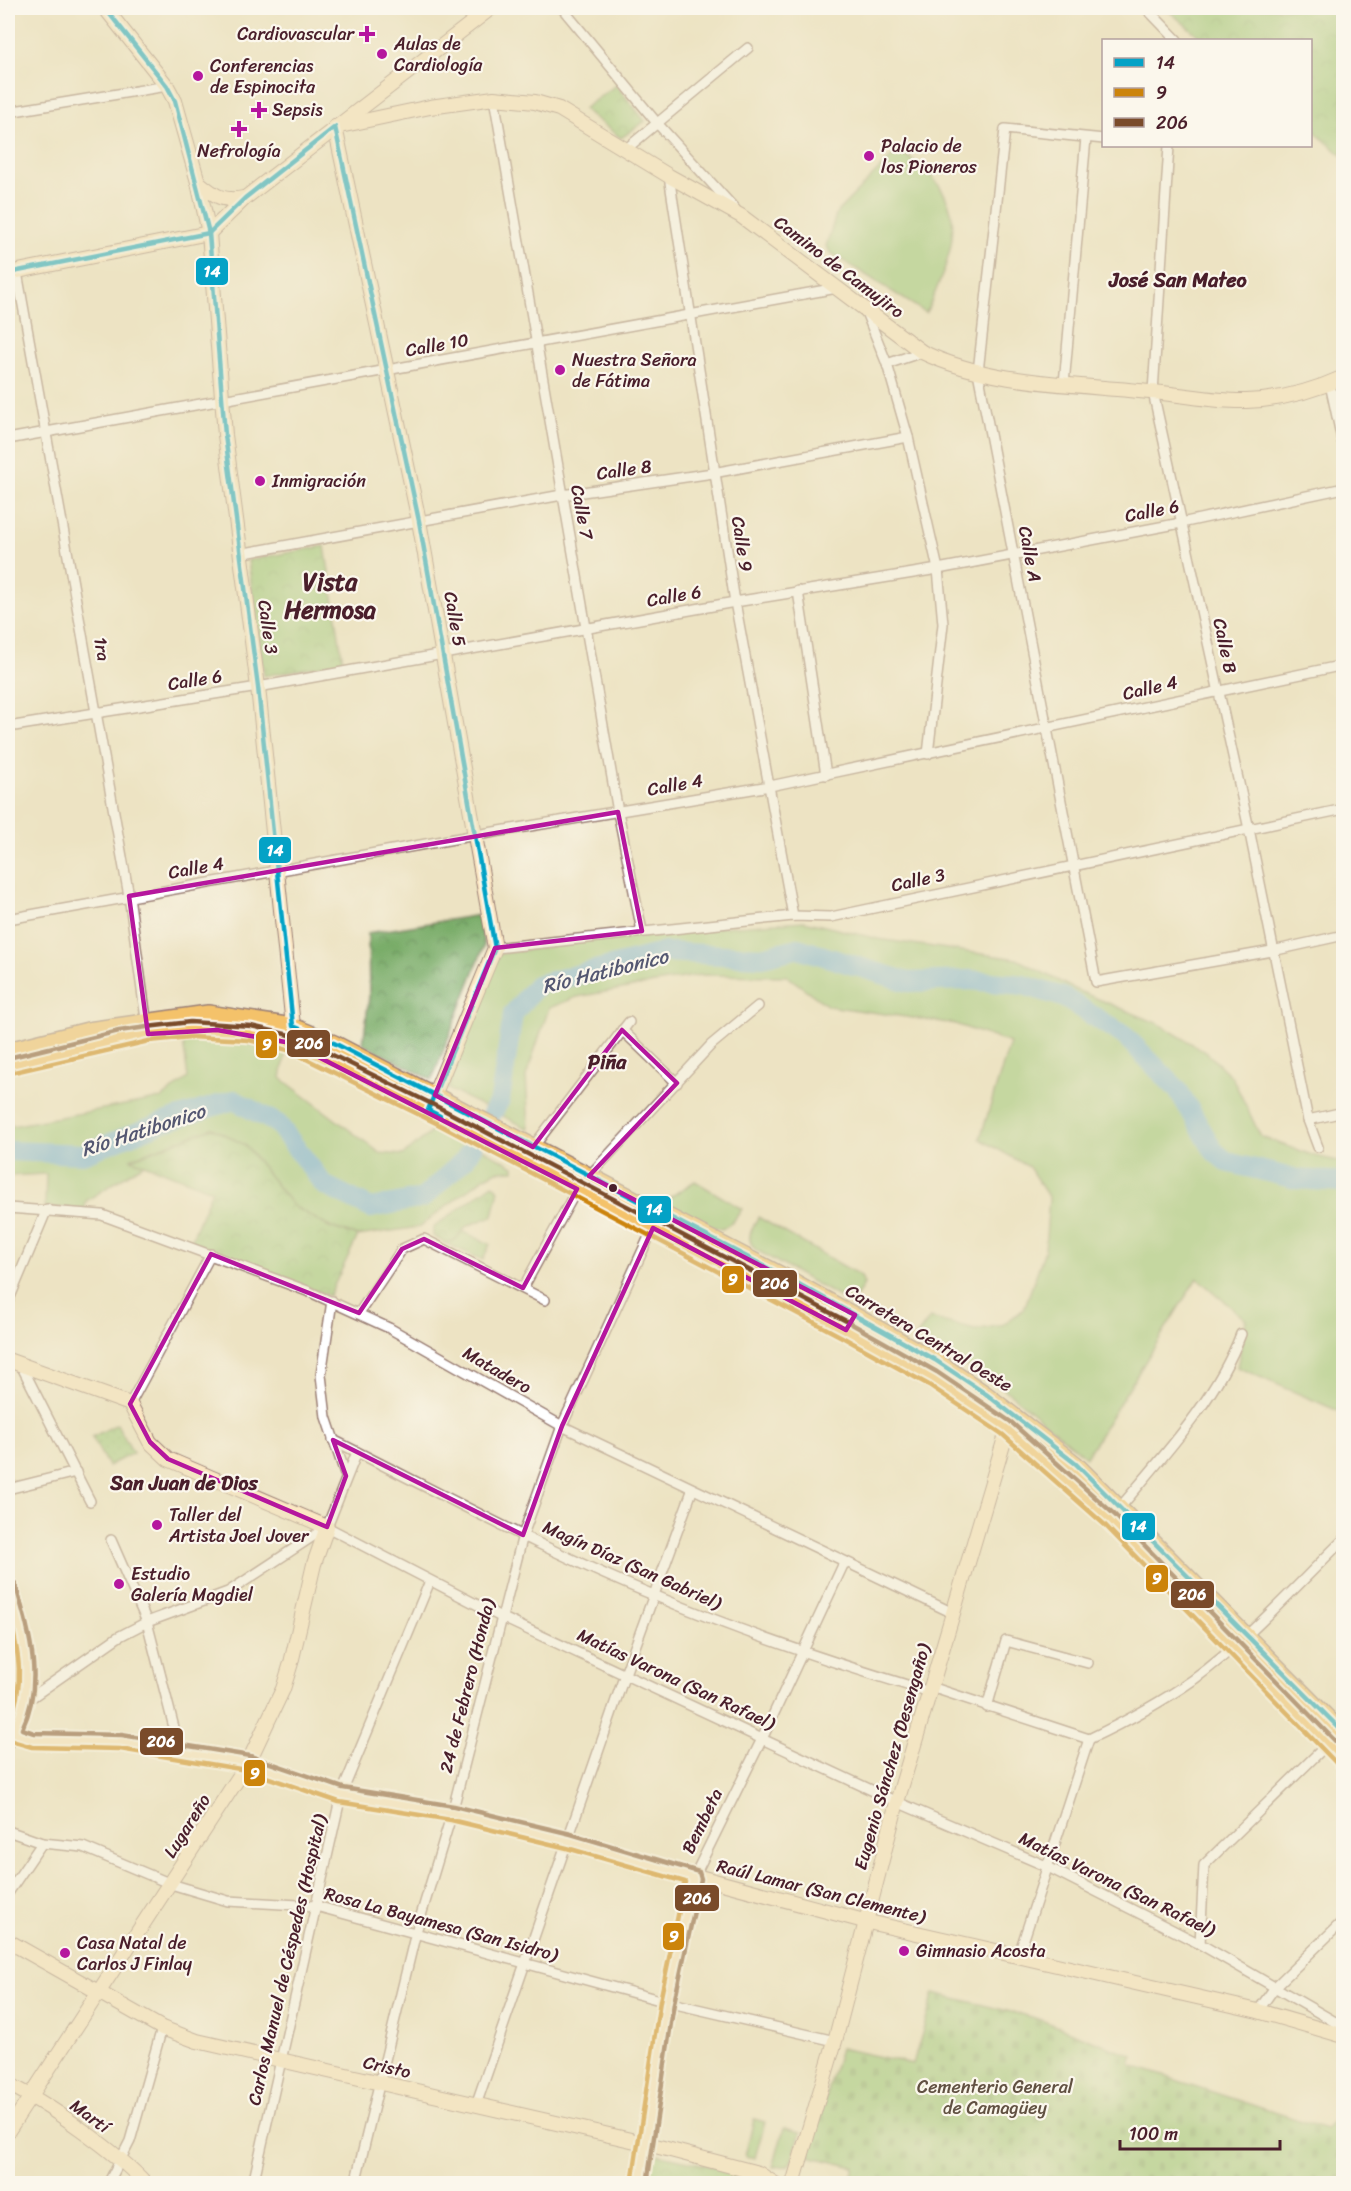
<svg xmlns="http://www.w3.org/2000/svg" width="1351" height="2191" font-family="Sriracha,sans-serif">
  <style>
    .grass { fill: #96c777; stroke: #707351; stroke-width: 1.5 }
    .forest { fill: url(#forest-crowns); stroke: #61664a; stroke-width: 1.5 }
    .cemetery { fill: url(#cemetery-stones); stroke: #707351; stroke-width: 1.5 }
    .park { fill: url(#park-crowns); stroke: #707351; stroke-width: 1.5 }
    .garden { fill: url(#garden-dots); stroke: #707351; stroke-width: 1.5 }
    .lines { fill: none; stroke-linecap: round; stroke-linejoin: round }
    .river { stroke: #64aada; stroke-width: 20 }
    .street-casing { stroke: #9c8177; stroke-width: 12 }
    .secondary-casing { stroke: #9c8177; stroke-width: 16 }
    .primary-casing { stroke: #9c8177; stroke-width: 18 }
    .street { stroke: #fff; stroke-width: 9 }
    .secondary { stroke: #fbe7c3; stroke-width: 14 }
    .primary { stroke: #f4c26a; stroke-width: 15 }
    .bus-1-casing { stroke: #fbf7ec; stroke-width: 9 }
    .bus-2-casing { stroke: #fbf7ec; stroke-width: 9 }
    .bus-3-casing { stroke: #fbf7ec; stroke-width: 9 }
    .bus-1 { stroke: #04a2c6; stroke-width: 4.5 }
    .bus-2 { stroke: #cc840b; stroke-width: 4.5 }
    .bus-3 { stroke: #7a4b2a; stroke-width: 4.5 }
    .marked { fill: none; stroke: #b5179e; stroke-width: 4.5; stroke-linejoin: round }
    .poi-dot { fill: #b5179e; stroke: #fbf7ec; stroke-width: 2 }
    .bus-dot { fill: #4a1f2b; stroke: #fbf7ec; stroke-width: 2 }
    .labels { text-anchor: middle; stroke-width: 4.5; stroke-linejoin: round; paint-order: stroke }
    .poi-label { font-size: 18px; fill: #4a1f2b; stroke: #fbf7ec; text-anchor: start }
    .street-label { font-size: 18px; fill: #4a1f2b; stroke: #fbf7ec }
    .park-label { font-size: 18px; fill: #615142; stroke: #fbf7ec }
    .neighbourhood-label { font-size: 20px; font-weight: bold; fill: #4a1f2b; stroke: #fbf7ec }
    .water-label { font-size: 20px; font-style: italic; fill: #545771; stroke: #fbf7ec }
    .district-label { font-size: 24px; font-weight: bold; fill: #4a1f2b; stroke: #fbf7ec }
    .line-badge { stroke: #fbf7ec; stroke-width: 2 }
    .badge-label { font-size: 16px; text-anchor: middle; font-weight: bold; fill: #fff }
  </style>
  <defs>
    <pattern id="forest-crowns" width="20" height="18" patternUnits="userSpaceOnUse" patternTransform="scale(1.5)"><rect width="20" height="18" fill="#78ac68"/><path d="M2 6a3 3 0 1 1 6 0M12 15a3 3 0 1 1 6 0" fill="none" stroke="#648b56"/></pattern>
    <pattern id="cemetery-stones" width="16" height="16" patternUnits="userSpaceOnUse" patternTransform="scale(1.5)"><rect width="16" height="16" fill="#96c777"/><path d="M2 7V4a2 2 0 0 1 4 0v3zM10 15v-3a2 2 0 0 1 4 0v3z" fill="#83aa67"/></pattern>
    <pattern id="park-crowns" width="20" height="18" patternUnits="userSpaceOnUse" patternTransform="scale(1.5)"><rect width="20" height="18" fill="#96c777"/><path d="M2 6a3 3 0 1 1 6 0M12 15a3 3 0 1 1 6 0" fill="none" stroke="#83aa67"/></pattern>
    <pattern id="garden-dots" width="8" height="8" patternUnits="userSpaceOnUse" patternTransform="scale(1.5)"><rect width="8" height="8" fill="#96c777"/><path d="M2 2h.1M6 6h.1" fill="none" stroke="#83aa67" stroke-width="1.8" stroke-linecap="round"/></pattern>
  </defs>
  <rect width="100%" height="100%" fill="#fbf7ec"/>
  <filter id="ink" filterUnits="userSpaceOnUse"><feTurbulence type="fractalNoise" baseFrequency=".0167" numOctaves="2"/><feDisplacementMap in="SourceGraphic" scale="12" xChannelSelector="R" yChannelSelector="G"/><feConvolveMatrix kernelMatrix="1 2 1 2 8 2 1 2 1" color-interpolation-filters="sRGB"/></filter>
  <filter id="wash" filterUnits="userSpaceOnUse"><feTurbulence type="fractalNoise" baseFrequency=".008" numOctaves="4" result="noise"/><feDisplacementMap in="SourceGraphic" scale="24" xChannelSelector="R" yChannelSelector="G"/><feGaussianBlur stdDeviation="1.35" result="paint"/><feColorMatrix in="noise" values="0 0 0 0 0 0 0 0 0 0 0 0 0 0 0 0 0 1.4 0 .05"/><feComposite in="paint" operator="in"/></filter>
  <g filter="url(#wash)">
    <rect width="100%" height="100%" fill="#ede3c3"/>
    <g class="grass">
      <path d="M898 150C974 197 958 243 926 313L831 253 826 246 837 212Z"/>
      <path d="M804 921 878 939 1017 959 1074 989 1159 1024 1206 1052 1232 1077 1261 1137 1315 1156 1343 1162V1413L1237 1367 1246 1320 1197 1278 1086 1457 1001 1386 916 1337 930 1318 975 1330 1002 1325 1024 1309 1045 1250 1049 1198 1029 1167 980 1139 1010 1043 955 1024 828 1006 787 976 700 975 577 997 549 1008 526 1076 529 1129 448 1089 499 954 641 933Z"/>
      <path d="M228 1040 286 1052 281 1078 380 1153 403 1155 430 1133 434 1123 514 1166V1170L497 1171 484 1178 419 1227 358 1236 329 1227 293 1206 245 1145 212 1128 132 1158 144 1164 86 1201 85 1209 45 1207 46 1174 8 1176V1120L12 1126 162 1098 188 1078 183 1041Z"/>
      <path d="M695 1181 742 1209 733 1222 722 1229 713 1227 661 1203Z"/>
      <path d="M758 1217 861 1276 864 1284 857 1296 848 1302 756 1250C744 1238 752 1230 758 1217Z"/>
      <path d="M462 1231 490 1244 483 1260 445 1243 456 1239Z"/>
      <path d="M754 2119 765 2122 755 2158 745 2156Z"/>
      <path d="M784 2128 801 2132 791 2162 787 2166 773 2167Z"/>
    </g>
    <path class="forest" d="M479 915 484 946 432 1080 363 1044 369 997 368 933Z"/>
    <path class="cemetery" d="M934 1993 1036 2018 1133 2056 1130 2065 1326 2129 1343 2108V2183H850L854 2167 808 2156 840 2048 913 2064Z"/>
    <g class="park">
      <path d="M1165 8H1343V156L1311 129 1310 40H1204Z"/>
      <path d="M616 85 645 121 621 138 583 109Z"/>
      <path d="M325 546 343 662 264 676 248 560Z"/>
      <path d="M212 1128 245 1145 293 1206 329 1227 358 1236 329 1296 191 1241 212 1190 131 1159Z"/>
      <path d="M493 1184 499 1190 493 1216 467 1226 456 1239 445 1243 433 1236V1228Z"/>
      <path d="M653 2153 746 2174 764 2184H645L648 2156Z"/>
    </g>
    <path class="garden" d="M117 1424 133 1453 108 1466 92 1437Z"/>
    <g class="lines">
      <path class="river" d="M8 1151 83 1154 161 1123 234 1100 278 1124 324 1185 371 1208 423 1198 465 1159 500 1100 513 1014 537 985 666 952 762 957 798 948 908 982 970 980 1023 985 1063 997 1125 1036 1178 1090 1214 1151 1227 1162 1296 1179 1344 1182"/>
    </g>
  </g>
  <g filter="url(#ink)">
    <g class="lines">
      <defs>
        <g id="street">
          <path d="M562 8 657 123 735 209"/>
          <path d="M1146 8 1177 40"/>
          <path d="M494 98 618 812 642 931"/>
          <path d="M8 112 167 86"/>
          <path d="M1104 139 1005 129 978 372 1096 982 1272 951 1344 935"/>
          <path d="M1169 146 1153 392 1249 829 1308 1120 1318 1147"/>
          <path d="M626 149 748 48"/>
          <path d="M669 176 735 602 793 916"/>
          <path d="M17 272 129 896 147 1026"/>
          <path d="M866 312 887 364 908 437 938 569 943 624 928 754"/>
          <path d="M887 364 922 352"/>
          <path d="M1064 384 1086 138"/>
          <path d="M1330 384 1344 449"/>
          <path d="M8 439 837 288"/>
          <path d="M239 554 562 495 713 473 908 437"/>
          <path d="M798 591 826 775"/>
          <path d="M8 727 258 687 735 602 938 569 1181 523 1344 488"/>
          <path d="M8 919 476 835 770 786 1344 665"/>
          <path d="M495 948 793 916 831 917 1344 809"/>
          <path d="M622 1030 677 1083"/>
          <path d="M1308 1120 1344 1112"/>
          <path d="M533 1147 629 1022"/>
          <path d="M8 1208 102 1215 310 1292 389 1328 562 1426 953 1613"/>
          <path d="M523 1288 577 1189 711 1045 758 1006"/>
          <path d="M332 1301 321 1375 326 1417 346 1476"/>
          <path d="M8 1302 47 1209"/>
          <path d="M359 1313 402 1249 424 1239 545 1300"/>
          <path d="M21 1365 90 1501"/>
          <path d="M130 1404 211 1254"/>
          <path d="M333 1440C440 1493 545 1551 656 1596 745 1634 837 1664 930 1692"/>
          <path d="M8 1489 76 1472"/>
          <path d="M1118 1510C1163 1456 1216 1400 1241 1334"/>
          <path d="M327 1527 501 1617 897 1802 1046 1866 1200 1944 1335 2022 1344 2025"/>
          <path d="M327 1527 357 1452"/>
          <path d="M111 1540 147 1622 180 1751"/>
          <path d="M931 1687 1089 1739"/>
          <path d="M25 1702 118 1637 147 1622 228 1592 327 1527"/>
          <path d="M987 1707 1006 1641 1088 1663"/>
          <path d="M1089 1739C1125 1722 1160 1703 1193 1680 1248 1640 1295 1587 1344 1539"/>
          <path d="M8 1831 42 1843 83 1847 171 1884 228 1901 316 1906 667 2002 835 2041"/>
          <path d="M694 1877 762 1739 844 1563"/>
          <path d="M8 1893 42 1843"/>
          <path d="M1200 1944 1204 1865 1343 1729"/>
          <path d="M1018 1957 1089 1739"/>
          <path d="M1258 2011 1275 1987 1344 1920"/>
          <path d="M476 2105 625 1674 692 1491"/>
          <path d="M108 2184 130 2141 162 2028"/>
          <path d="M253 2184 341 1795 430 1581"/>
          <path d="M355 2184 416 1932 452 1813 523 1535 562 1426 660 1213"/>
        </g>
        <g id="secondary">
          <path d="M105 8 167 86 175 101 198 182 209 233 225 435 258 687 293 1026"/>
          <path d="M335 127 430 107 494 98 535 102 559 109 669 176 741 216 922 352C991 385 1075 384 1151 392 1182 394 1215 402 1246 401 1280 400 1313 391 1344 377"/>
          <path d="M335 127 419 521 495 948 430 1105"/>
          <path d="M198 182C215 196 222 202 244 198"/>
          <path d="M209 233 245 198 491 8"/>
          <path d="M8 273 209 233"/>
          <path d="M8 1360 130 1404 150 1442 168 1459 327 1527 314 1564 291 1663 283 1689 248 1763 8 2131"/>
          <path d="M8 1585C18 1619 34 1665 25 1701 22 1715 14 1728 8 1741"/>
          <path d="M8 1734 33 1740 121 1742 248 1763 341 1795 452 1813 520 1829 864 1921 1258 2011 1344 2036"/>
          <path d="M8 1941 162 2028 197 2041 644 2143 758 2173 775 2184"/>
          <path d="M8 2084C47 2103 116 2151 146 2184"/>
          <path d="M639 2184 667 2002 694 1877"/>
          <path d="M793 2184 835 2041 897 1802 1010 1421"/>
        </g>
        <g id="primary">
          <path d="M8 1050 88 1030 208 1013 293 1026 334 1043 795 1282 935 1360 986 1394 1076 1464 1344 1734"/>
          <path d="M8 1066 121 1038 148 1034 190 1029 250 1033 291 1043 439 1116 846 1330 933 1379 1007 1428 1110 1520 1344 1761"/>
        </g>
      </defs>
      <use href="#street" class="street-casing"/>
      <use href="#secondary" class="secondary-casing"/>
      <use href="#primary" class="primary-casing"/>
      <use href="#street" class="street"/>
      <use href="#secondary" class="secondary"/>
      <use href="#primary" class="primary"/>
      <defs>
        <g id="bus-1">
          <path d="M105 8 167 86 175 101 209 233 225 435 258 687 293 1026 334 1043 795 1282 935 1360 986 1394 1076 1464 1344 1733"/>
          <path d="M209 233 245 198 335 127 419 521 495 948 428 1110 440 1116"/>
          <path d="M8 273 209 233"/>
        </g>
        <g id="bus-2">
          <path d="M10 1073 149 1041 190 1037 249 1040 288 1050 436 1123 842 1337 929 1385 1002 1434 1105 1525 1339 1766"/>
          <path d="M8 1610C19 1652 26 1685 8 1725"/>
          <path d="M8 1740 32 1747 120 1749 246 1770 339 1802 451 1820 567 1848 685 1882 660 2001 632 2183"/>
        </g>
        <g id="bus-3">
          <path d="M8 1058 119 1031 147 1027 190 1022 251 1026 294 1036 442 1109 850 1323 937 1372 1011 1422 1115 1515 1344 1750"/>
          <path d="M15 1583C29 1632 45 1681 22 1729L34 1733 122 1735 250 1756 343 1788 454 1806 571 1834 699 1872 701 1879 674 2003 647 2184"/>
        </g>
      </defs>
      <use href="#bus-1" class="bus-1-casing"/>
      <use href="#bus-2" class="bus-2-casing"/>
      <use href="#bus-3" class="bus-3-casing"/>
      <use href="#bus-1" class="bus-1"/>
      <use href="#bus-2" class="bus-2"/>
      <use href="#bus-3" class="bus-3"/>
    </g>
  </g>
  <path d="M0 0H1351V2191H0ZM618 812 642 931 495 948 435 1095 533 1147 622 1030 677 1083 589 1176 855 1315 846 1330 653 1228 562 1426 523 1535 333 1440 346 1476 327 1527 168 1459 150 1442 130 1404 211 1254 359 1313 402 1249 424 1239 523 1288 577 1189 291 1043 217 1030 148 1034 129 896Z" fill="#ede3c3" fill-opacity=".55" fill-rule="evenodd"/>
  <path class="marked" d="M618 812 642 931 495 948 435 1095 533 1147 622 1030 677 1083 589 1176 855 1315 846 1330 653 1228 562 1426 523 1535 333 1440 346 1476 327 1527 168 1459 150 1442 130 1404 211 1254 359 1313 402 1249 424 1239 523 1288 577 1189 291 1043 217 1030 148 1034 129 896Z"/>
  <g class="poi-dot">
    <path d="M364 25h6v6h6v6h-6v6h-6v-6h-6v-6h6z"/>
    <circle cx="382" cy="54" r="6"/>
    <circle cx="198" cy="76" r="6"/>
    <path d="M256 101h6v6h6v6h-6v6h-6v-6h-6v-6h6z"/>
    <path d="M236 120h6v6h6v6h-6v6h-6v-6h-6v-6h6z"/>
    <circle cx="869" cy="156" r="6"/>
    <circle cx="560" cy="370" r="6"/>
    <circle cx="260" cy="481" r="6"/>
    <circle cx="157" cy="1525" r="6"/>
    <circle cx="119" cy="1584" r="6"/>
    <circle cx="904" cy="1951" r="6"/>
    <circle cx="65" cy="1953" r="6"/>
  </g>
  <circle class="bus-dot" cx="613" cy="1188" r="5"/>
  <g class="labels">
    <g class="poi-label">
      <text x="354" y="40" text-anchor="end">Cardiovascular</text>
      <text x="394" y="50">Aulas de<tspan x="394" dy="21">Cardiología</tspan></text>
      <text x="210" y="72">Conferencias<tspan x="210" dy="21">de Espinocita</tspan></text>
      <text x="272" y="116">Sepsis</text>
      <text x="881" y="152">Palacio de<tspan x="881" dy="21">los Pioneros</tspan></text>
      <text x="239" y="157" text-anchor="middle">Nefrología</text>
      <text x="572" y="366">Nuestra Señora<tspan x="572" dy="21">de Fátima</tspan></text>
      <text x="272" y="487">Inmigración</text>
      <text x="169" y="1521">Taller del<tspan x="169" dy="21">Artista Joel Jover</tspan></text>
      <text x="131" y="1580">Estudio<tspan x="131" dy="21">Galería Magdiel</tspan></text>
      <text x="77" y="1949">Casa Natal de<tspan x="77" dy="21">Carlos J Finlay</tspan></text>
      <text x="916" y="1957">Gimnasio Acosta</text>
    </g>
    <g class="street-label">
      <text transform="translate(839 267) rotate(37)" y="6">Camino de Camujiro</text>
      <text transform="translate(437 345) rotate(-10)" y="6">Calle 10</text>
      <text transform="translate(624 470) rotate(-8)" y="6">Calle 8</text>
      <text transform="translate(1152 511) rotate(-11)" y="6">Calle 6</text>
      <text transform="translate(582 512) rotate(79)" y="6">Calle 7</text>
      <text transform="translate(742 544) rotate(81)" y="6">Calle 9</text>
      <text transform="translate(1030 554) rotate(79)" y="6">Calle A</text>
      <text transform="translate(674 596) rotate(-10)" y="6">Calle 6</text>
      <text transform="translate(455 619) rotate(80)" y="6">Calle 5</text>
      <text transform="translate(268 627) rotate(82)" y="6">Calle 3</text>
      <text transform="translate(1225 646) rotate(78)" y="6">Calle B</text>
      <text transform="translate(102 649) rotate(80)" y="6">1ra</text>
      <text transform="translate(195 680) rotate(-9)" y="6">Calle 6</text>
      <text transform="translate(1150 688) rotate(-13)" y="6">Calle 4</text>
      <text transform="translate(675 785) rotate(-10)" y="6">Calle 4</text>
      <text transform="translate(196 868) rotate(-10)" y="6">Calle 4</text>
      <text transform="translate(918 880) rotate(-12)" y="6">Calle 3</text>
      <text transform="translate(929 1338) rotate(31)" y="6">Carretera Central Oeste</text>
      <text transform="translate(497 1370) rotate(30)" y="6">Matadero</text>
      <text transform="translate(632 1565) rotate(24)" y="6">Magín Díaz (San Gabriel)</text>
      <text transform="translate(676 1679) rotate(25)" y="6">Matías Varona (San Rafael)</text>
      <text transform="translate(467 1686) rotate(-76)" y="6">24 de Febrero (Honda)</text>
      <text transform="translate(892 1757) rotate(-74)" y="6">Eugenio Sánchez (Desengaño)</text>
      <text transform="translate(702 1821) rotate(-64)" y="6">Bembeta</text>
      <text transform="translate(187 1826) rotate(-58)" y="6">Lugareño</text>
      <text transform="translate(1117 1884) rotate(26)" y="6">Matías Varona (San Rafael)</text>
      <text transform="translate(821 1891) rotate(14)" y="6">Raúl Lamar (San Clemente)</text>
      <text transform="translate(441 1924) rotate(15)" y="6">Rosa La Bayamesa (San Isidro)</text>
      <text transform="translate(287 1960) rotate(-77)" y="6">Carlos Manuel de Céspedes (Hospital)</text>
      <text transform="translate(387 2067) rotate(13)" y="6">Cristo</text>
      <text transform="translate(90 2116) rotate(36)" y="6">Martí</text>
    </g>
    <g class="park-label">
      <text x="995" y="2093">Cementerio General<tspan x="995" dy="21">de Camagüey</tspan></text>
    </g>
    <g class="neighbourhood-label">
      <text x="1178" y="287">José San Mateo</text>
      <text x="607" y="1069">Piña</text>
      <text x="184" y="1490">San Juan de Dios</text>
    </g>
    <g class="water-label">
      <text transform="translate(605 971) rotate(-14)" y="7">Río Hatibonico</text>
      <text transform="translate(143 1130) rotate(-18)" y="7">Río Hatibonico</text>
    </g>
    <g class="district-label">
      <text x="330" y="590">Vista<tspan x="330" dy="28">Hermosa</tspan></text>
    </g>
  </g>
  <g class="line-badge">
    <rect x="195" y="257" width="34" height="29" rx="6" fill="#04a2c6"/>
    <rect x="258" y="836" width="34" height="28" rx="6" fill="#04a2c6"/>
    <rect x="286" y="1029" width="45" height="29" rx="6" fill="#7a4b2a"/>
    <rect x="255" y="1030" width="23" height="29" rx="6" fill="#cc840b"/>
    <rect x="637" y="1195" width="35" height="29" rx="6" fill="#04a2c6"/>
    <rect x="721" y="1265" width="24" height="29" rx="6" fill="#cc840b"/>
    <rect x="752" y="1269" width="46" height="29" rx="6" fill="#7a4b2a"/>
    <rect x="1121" y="1512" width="35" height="29" rx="6" fill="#04a2c6"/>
    <rect x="1145" y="1564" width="24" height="29" rx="6" fill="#cc840b"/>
    <rect x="1170" y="1580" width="45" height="29" rx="6" fill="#7a4b2a"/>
    <rect x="139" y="1727" width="45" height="29" rx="6" fill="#7a4b2a"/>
    <rect x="243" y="1759" width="23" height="28" rx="6" fill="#cc840b"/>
    <rect x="674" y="1884" width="46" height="28" rx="6" fill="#7a4b2a"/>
    <rect x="662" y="1922" width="23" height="29" rx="6" fill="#cc840b"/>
  </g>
  <g class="badge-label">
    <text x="212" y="277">14</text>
    <text x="275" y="856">14</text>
    <text x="309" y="1049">206</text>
    <text x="267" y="1050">9</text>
    <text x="654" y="1215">14</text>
    <text x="733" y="1285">9</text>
    <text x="775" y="1289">206</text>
    <text x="1138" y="1532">14</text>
    <text x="1157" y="1584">9</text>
    <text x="1192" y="1600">206</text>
    <text x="161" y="1747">206</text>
    <text x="255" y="1779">9</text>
    <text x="697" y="1904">206</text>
    <text x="674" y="1942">9</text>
  </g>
  <rect width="1351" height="2191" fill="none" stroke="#fbf7ec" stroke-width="30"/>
  <rect x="1102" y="39" width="210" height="108" fill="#fbf7ec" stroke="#b4a19f" stroke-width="1.5"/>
  <rect x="1114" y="58" width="30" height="9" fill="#04a2c6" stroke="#b4a19f" stroke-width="1.5"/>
  <text x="1156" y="69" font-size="18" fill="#4a1f2b">14</text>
  <rect x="1114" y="88" width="30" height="9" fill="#cc840b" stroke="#b4a19f" stroke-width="1.5"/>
  <text x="1156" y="99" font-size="18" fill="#4a1f2b">9</text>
  <rect x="1114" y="118" width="30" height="9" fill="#7a4b2a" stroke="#b4a19f" stroke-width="1.5"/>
  <text x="1156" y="129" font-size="18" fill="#4a1f2b">206</text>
  <path d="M1120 2140v9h160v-9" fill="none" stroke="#4a1f2b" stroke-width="3"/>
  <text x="1129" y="2140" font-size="18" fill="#4a1f2b" stroke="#fbf7ec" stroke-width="4.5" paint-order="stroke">100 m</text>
</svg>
